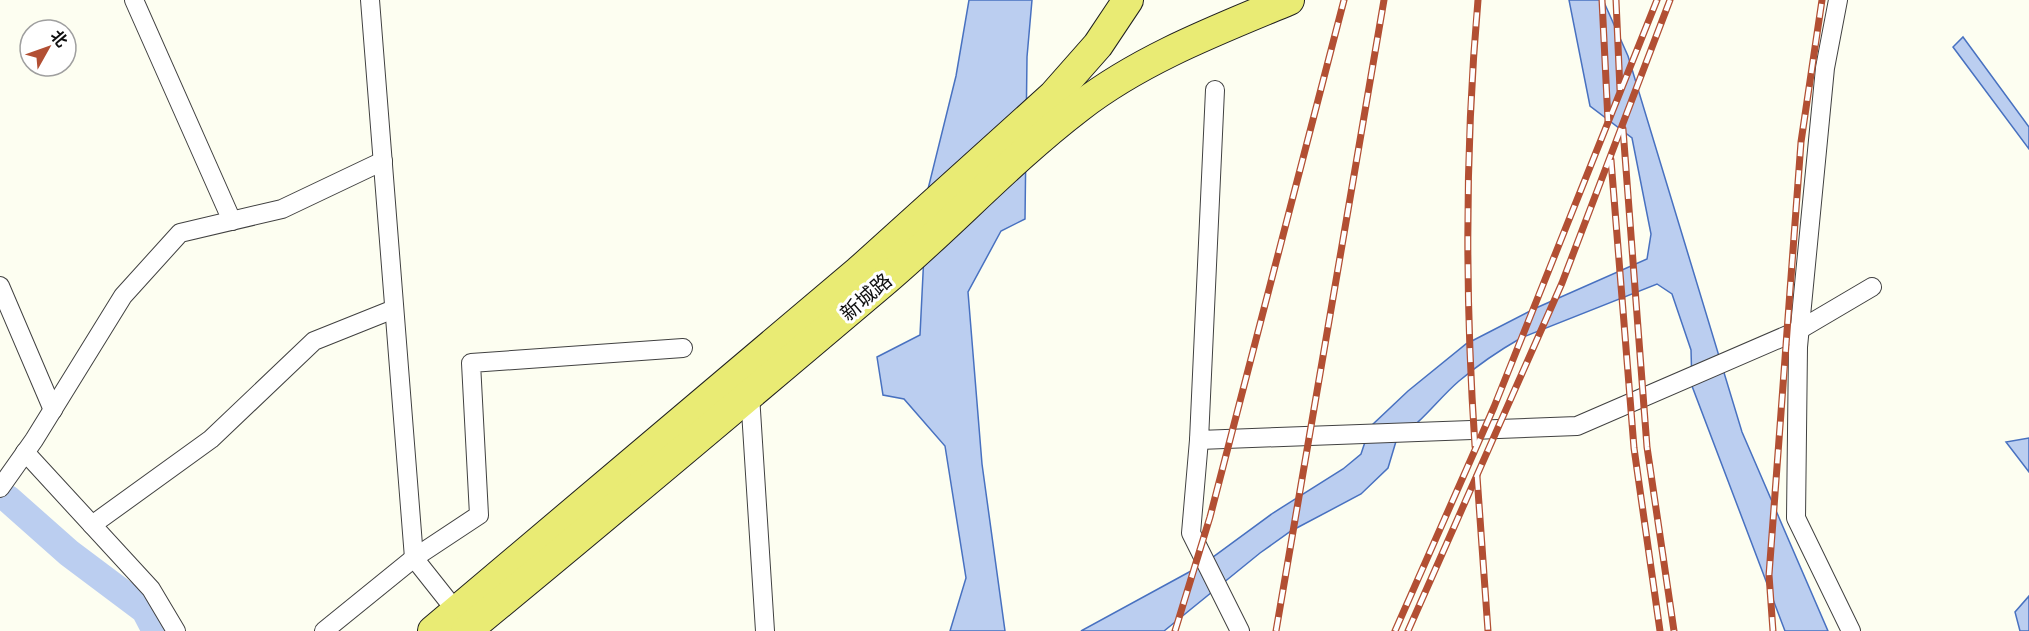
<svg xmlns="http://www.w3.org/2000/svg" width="2029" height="631" font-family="Spectral,'Noto Sans SC',serif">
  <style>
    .water { fill: #bbcef0; stroke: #4871c0; stroke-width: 1.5 }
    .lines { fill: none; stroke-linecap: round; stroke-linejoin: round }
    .river { stroke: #bbcef0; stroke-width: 28 }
    .minor-casing { stroke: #414141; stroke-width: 20 }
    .primary-casing { stroke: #1f1f1f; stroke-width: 32 }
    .minor { stroke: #fff; stroke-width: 18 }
    .primary { stroke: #e9eb74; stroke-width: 30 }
    .rail-casing { stroke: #b24f33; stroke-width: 7 }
    .rail { stroke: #fff; stroke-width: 4.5; stroke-dasharray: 14; stroke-linecap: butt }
    .labels { text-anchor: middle; stroke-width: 6; stroke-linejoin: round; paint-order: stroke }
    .street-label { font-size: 20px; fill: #0e0e0e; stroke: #fff }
  </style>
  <rect width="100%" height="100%" fill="#fdfef1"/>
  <g class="water">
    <path d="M969 0H1032L1027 57 1025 219 1001 231 968 292 982 464 1005 631H950L966 578 945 446 904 399 883 395 877 357 920 335 927 193 956 76Z"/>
    <path d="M1569 0H1603L1628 56 1742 432 1828 631H1785L1692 386 1691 350 1672 294 1657 284 1521 338C1500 350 1478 365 1459 381 1437 400 1422 423 1397 438L1388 468 1361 494 1291 531 1260 553 1164 631H1081L1202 565 1273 513 1343 469 1361 454 1370 427 1408 391 1466 344 1536 308 1647 259 1651 234 1632 138 1590 106Z"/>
    <path d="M1963 37 2029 127V149L1953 47Z"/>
    <path d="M2029 438V472L2006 442Z"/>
    <path d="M2029 596V631H2020L2015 612Z"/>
  </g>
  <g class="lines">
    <path class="river" d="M8 499 69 553 145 610 156 631"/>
    <defs>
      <g id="minor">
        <path d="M134 0 232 221"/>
        <path d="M370 0 414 558 456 611"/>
        <path d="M1838 0 1825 68 1798 347 1796 518 1851 631"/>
        <path d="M1215 90 1199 440 1577 426 1799 330 1872 287"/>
        <path d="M0 286 53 410"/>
        <path d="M750 395 765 631"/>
        <path d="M1199 440 1191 533 1240 631"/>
        <path d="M25 452 151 589 176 631"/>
        <path d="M0 488 34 440 123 296 180 233 282 209 383 161"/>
        <path d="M92 525 211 439 314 341 394 309"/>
        <path d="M324 631 414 558 479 515 471 363 683 348"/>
      </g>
      <g id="primary">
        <path d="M433 631 859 271 1053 96 1098 45 1128 0"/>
        <path d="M466 631C604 518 740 403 876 288 946 230 1007 162 1079 107 1141 59 1217 30 1289 0"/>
      </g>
    </defs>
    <use href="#minor" class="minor-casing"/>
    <use href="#primary" class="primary-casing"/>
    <use href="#minor" class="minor"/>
    <use href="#primary" class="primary"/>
    <defs>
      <g id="rail">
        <path d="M1602 0 1608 121"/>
        <path d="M1616 0 1620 90"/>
        <path d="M1623 129 1647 447 1674 631"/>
        <path d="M1611 160 1634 448 1660 631"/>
        <path d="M1475 446C1465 298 1465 148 1478 0"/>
        <path d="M1477 476 1488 631"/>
        <path d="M1175 631 1210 517 1344 0"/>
        <path d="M1276 631 1384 0"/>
        <path d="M1395 631 1494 407 1657 0"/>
        <path d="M1408 631 1562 283 1670 0"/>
        <path d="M1773 631 1769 575 1801 142 1822 0"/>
      </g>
    </defs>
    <use href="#rail" class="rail-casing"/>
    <use href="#rail" class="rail"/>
  </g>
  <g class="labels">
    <g class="street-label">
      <text transform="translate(866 297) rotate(-41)" y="7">新城路</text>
    </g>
  </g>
  <g transform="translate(48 48) rotate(50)"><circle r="28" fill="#ffffff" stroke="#9f9f9f" stroke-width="1.5"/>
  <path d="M0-4.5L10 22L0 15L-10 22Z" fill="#b24f33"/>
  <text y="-9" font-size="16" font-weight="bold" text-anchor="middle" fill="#0e0e0e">北</text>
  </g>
</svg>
